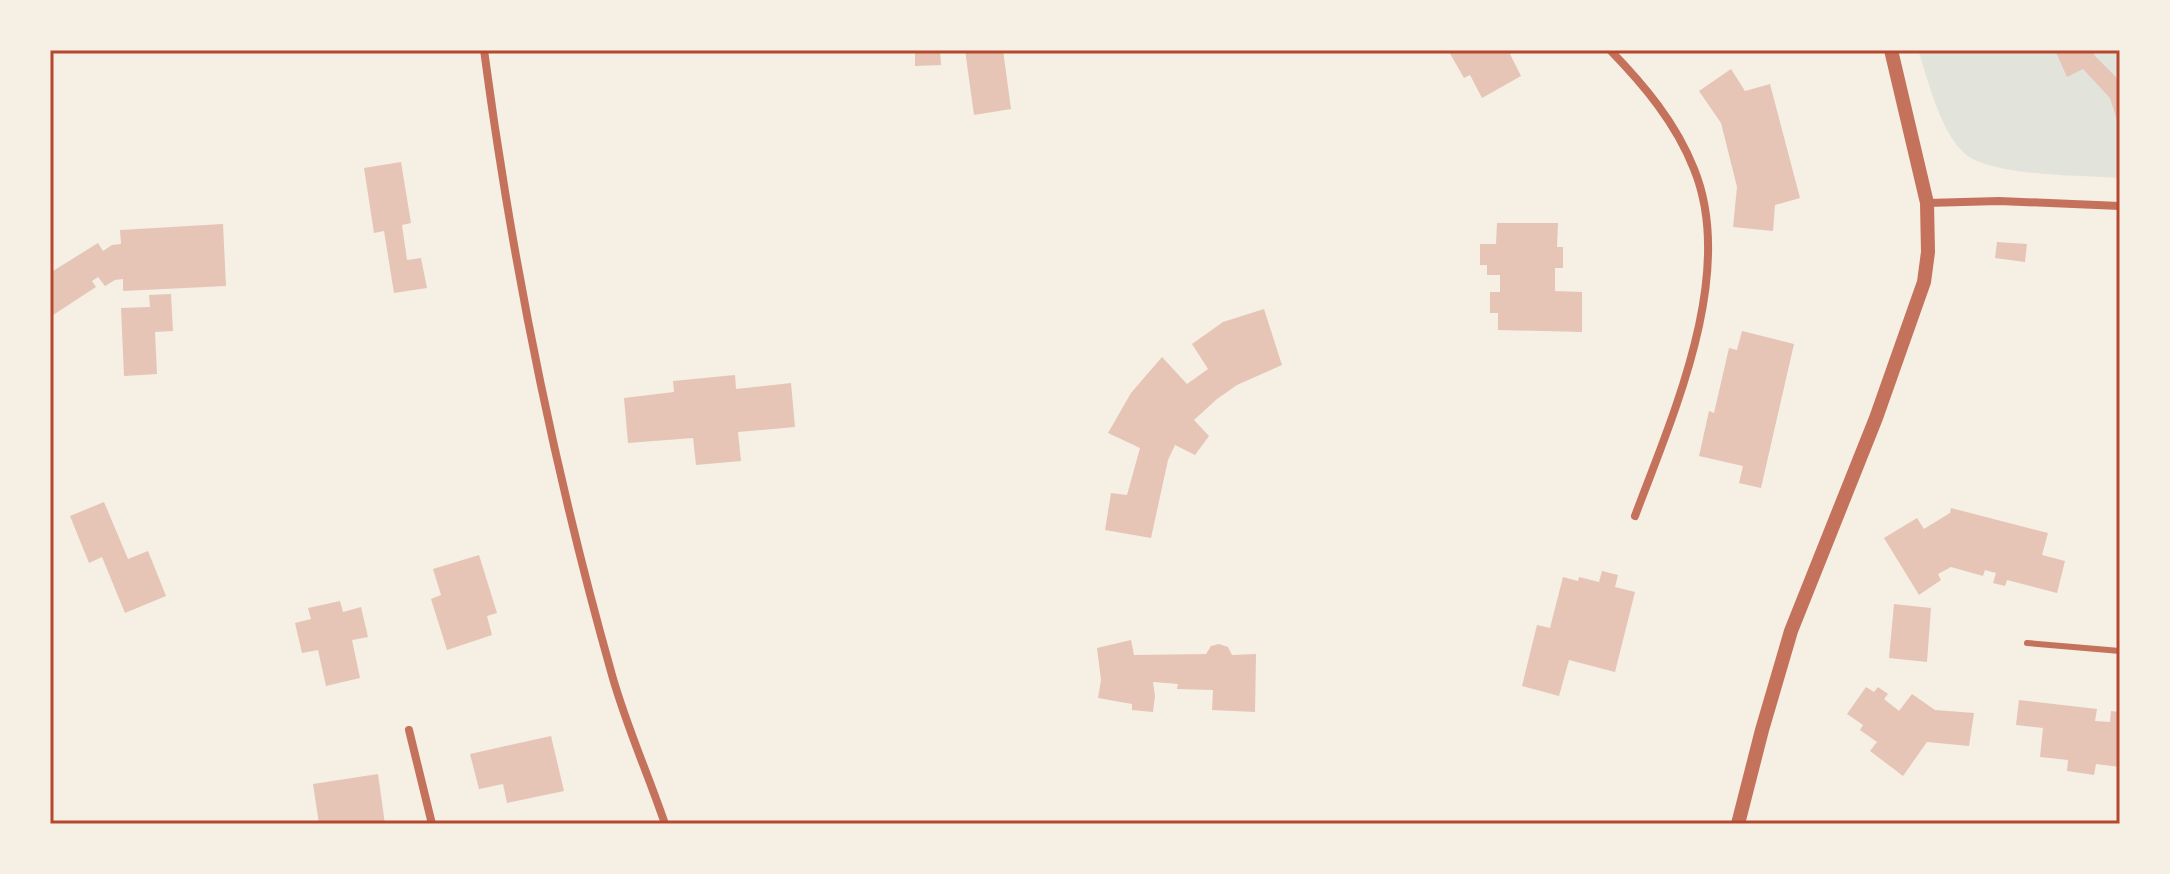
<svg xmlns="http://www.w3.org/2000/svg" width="2170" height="874" font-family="Ubuntu,sans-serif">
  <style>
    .green { fill: #e2e4dc }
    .building { fill: #e6c5b7 }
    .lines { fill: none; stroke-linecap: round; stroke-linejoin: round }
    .service { stroke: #c5725c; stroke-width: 6 }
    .minor { stroke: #c5725c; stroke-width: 8 }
    .tertiary { stroke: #c5725c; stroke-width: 14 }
    .neatline { fill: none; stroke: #b5482f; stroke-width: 3 }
  </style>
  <rect width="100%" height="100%" fill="#f6efe4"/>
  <path class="green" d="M1918 50H2120V178C2082 175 1988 177 1963 152 1940 130 1928 80 1918 50Z"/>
  <g class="building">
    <path d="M915 50H940L941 65 915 66Z"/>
    <path d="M965 50H1003L1011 109 974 115Z"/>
    <path d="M1448 50H1516L1510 54 1521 76 1482 98 1470 75 1464 78Z"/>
    <path d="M2055 50H2092L2095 56 2120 81V130L2110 98 2083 69 2067 77Z"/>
    <path d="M1731 69 1745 91 1770 84 1800 198 1775 205 1773 231 1733 227 1737 187 1721 123 1699 91Z"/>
    <path d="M401 162 411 223 402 225 407 260 421 258 427 288 394 293 384 231 374 233 364 168Z"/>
    <path d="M1497 223H1558L1557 247H1563V268H1555V291L1582 292V332L1498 330V313H1490V292H1500V275H1487V265H1480V244H1496Z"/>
    <path d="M223 224 226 286 123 291V279L115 280 105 286 98 277 92 281 96 287 50 317V266L53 271 98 243 103 251 112 245 121 244 120 230Z"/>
    <path d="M1997 242 2027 244 2025 262 1995 258Z"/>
    <path d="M171 294 173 331 155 332 157 374 124 376 121 308 150 307 149 295Z"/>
    <path d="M1264 309 1282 365 1237 385 1217 399 1194 420 1209 436 1195 455 1175 445 1168 460 1151 538 1105 530 1111 493 1127 495 1140 448 1108 433 1131 393 1162 357 1187 384 1208 369 1192 344 1223 322Z"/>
    <path d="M1742 331 1794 344 1761 488 1739 483 1743 466 1699 456 1709 411 1714 413 1729 348 1737 350Z"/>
    <path d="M735 375 736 389 791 383 795 427 738 432 741 461 696 465 693 438 628 443 624 398 674 392 673 381Z"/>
    <path d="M104 502 128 559 148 551 166 596 125 613 102 557 89 563 70 516Z"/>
    <path d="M1951 508 2048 533 2042 555 2065 561 2057 593 2007 580 2005 586 1993 583 1996 573 1985 570 1983 576 1951 567 1938 574 1941 580 1919 595 1884 538 1917 518 1924 529 1950 513Z"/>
    <path d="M479 555 497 613 487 616 492 635 447 650 431 599 441 595 433 569Z"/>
    <path d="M1602 571 1618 575 1615 587 1635 592 1615 672 1569 660 1559 696 1522 686 1537 625 1550 628 1563 577 1578 581 1579 577 1599 582Z"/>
    <path d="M340 601 343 612 361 607 368 637 352 640 360 678 326 686 318 650 302 653 295 623 311 619 308 608Z"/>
    <path d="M1894 604 1931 608 1927 662 1889 658Z"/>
    <path d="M1131 640 1134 655 1206 654 1211 646 1219 644 1228 647 1232 655 1256 654 1255 712 1212 710 1213 690 1177 689 1178 684 1153 682 1155 696 1153 712 1132 710V704L1098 698 1101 680 1097 648Z"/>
    <path d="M1866 687 1874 692 1878 687 1888 694 1884 699 1899 711 1912 694 1935 710 1974 713 1969 746 1927 742 1903 776 1870 751 1877 742 1860 730 1863 725 1847 714Z"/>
    <path d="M2019 700 2097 709 2095 721 2110 722 2111 711 2120 712V767L2096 764 2094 775 2067 771 2068 760 2040 757 2043 728 2016 725Z"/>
    <path d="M551 736 564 791 507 803 503 784 479 789 470 754Z"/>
    <path d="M378 774 385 824H319L313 784Z"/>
  </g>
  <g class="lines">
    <path class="service" d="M2027 643 2120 651"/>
    <g class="minor">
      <path d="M484 50C512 261 554 470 612 675 626 725 648 774 665 824"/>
      <path d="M1610 50C1644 85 1676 123 1694 169 1737 274 1672 417 1635 516"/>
      <path d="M1927 203 1999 201 2120 206"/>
      <path d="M409 730 432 824"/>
    </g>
    <path class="tertiary" d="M1738 824 1762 730 1791 631 1876 418 1924 282 1928 252 1927 203 1891 50"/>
  </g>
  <rect width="2170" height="874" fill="none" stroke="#f6efe4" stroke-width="104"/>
  <rect x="52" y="52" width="2066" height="770" class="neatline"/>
</svg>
